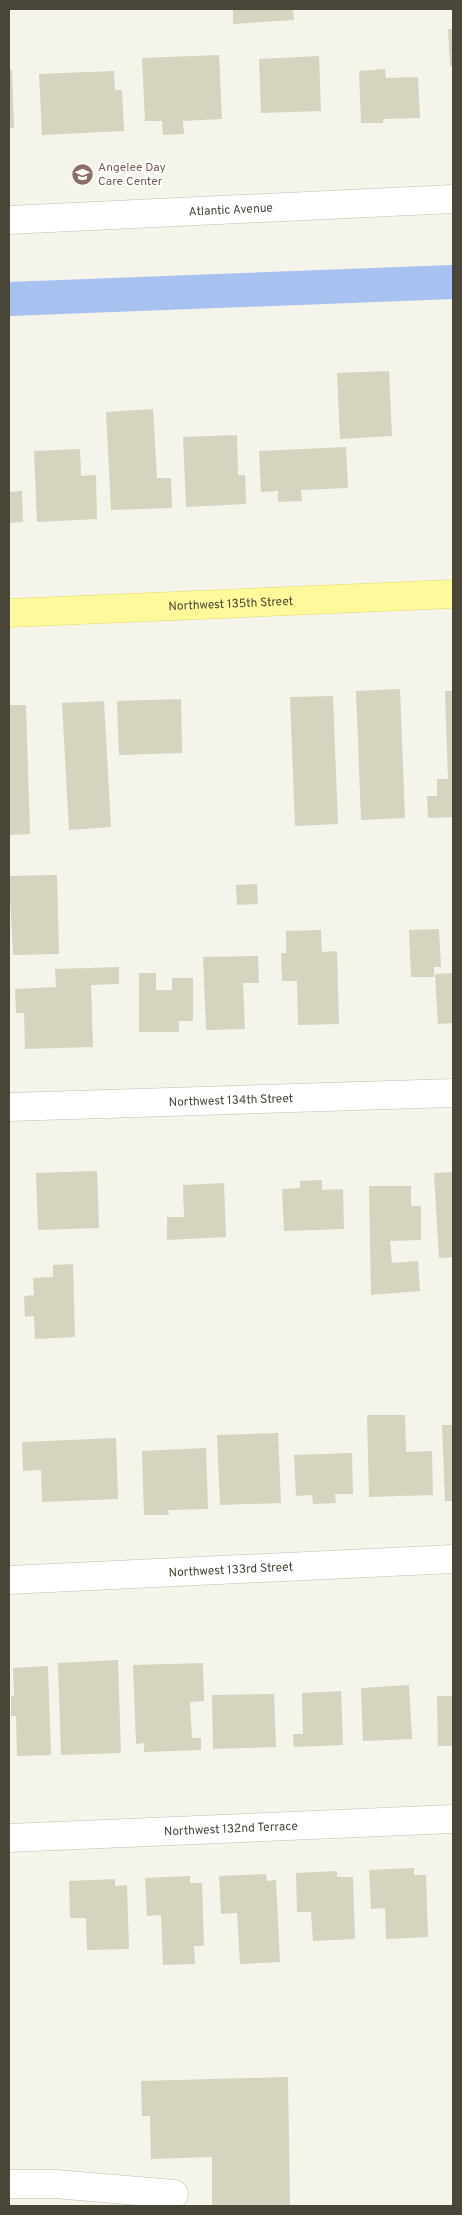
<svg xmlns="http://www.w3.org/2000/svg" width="462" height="2215" font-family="Overpass,sans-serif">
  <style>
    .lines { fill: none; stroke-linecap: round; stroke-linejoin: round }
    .canal { stroke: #a7c1f0; stroke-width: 34 }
    .building { fill: #d6d3bf }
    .minor-casing { stroke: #c0beac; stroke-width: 29 }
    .major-casing { stroke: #e4dc68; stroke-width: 29 }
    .minor { stroke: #fff; stroke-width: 28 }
    .major { stroke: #fef99a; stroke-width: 28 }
    .labels { text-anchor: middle; stroke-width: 4.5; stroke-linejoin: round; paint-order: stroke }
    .education-label { font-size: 12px; fill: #785e54; stroke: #fff; text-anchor: start }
    .street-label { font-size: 12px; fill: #494638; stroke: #fff }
  </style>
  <rect width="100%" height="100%" fill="#f5f4ea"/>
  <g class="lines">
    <path class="canal" d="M9 299 453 282"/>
  </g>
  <g class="building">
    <path d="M233 9H293L294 20 233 24Z"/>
    <path d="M448 29H453V66H450Z"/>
    <path d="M219 55 222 119 183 121 184 134 163 135 162 121H145L142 58Z"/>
    <path d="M319 56 321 111 261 113 259 59Z"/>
    <path d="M385 69 386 78 418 77 420 118 383 119V123H361L359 71Z"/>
    <path d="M9 70H12L14 128H9Z"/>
    <path d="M114 71 115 90H122L124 131 42 135 39 74Z"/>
    <path d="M389 371 392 436 340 439 337 373Z"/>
    <path d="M153 409 157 478H171L172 508 111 510 106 412Z"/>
    <path d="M237 435 238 475H245L246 504 186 507 183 437Z"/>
    <path d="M346 447 348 488 301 490 302 501 278 502V491L261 492 259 451Z"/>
    <path d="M80 449 81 476 96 475 97 519 37 522 34 451Z"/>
    <path d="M22 491 23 522 9 523V492Z"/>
    <path d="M400 689 405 818 361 820 356 691Z"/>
    <path d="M445 691H453V817L428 818 427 796H437V779H448Z"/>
    <path d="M333 696 338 824 295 826 290 697Z"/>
    <path d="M181 699 182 753 119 755 117 701Z"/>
    <path d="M104 701 111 827 69 830 62 703Z"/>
    <path d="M9 705H26L30 834 9 835Z"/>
    <path d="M57 875 59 954 13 955 9 876Z"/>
    <path d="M257 884 258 904 237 905 236 885Z"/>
    <path d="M439 929 441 967H434V977H411L409 930Z"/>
    <path d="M321 930 322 952 337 951 339 1024 298 1025 297 981H282L281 953H286V931Z"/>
    <path d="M258 956 259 983H243L245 1029 206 1030 203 957Z"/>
    <path d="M119 967V984L91 985 93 1047 25 1049 24 1013H16L15 989 56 987 55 969Z"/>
    <path d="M139 973H156V990H172V978H193V1021H179V1032H139Z"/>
    <path d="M453 973V1023L438 1024 435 974Z"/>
    <path d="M97 1171 99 1228 38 1230 36 1173Z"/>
    <path d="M453 1172V1257L439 1258 434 1173Z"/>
    <path d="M322 1180V1190L343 1189 344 1229 284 1231 282 1189 300 1188V1181Z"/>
    <path d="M224 1183 226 1237 167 1240V1217H184L183 1185Z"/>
    <path d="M369 1186H411V1206H421V1240L390 1241 392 1263 418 1261 420 1291 371 1295Z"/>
    <path d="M73 1264 75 1337 35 1339 34 1316 25 1317 24 1296 34 1295 33 1278 53 1277V1265Z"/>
    <path d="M367 1415H405L406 1452 432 1451 433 1495 369 1497Z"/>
    <path d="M442 1425H453V1501H445Z"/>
    <path d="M278 1433 281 1503 220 1505 217 1435Z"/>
    <path d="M116 1438 118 1499 42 1502 41 1470 23 1471 22 1442Z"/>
    <path d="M206 1448 208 1509 168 1510 169 1515H144L142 1451Z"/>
    <path d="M352 1453 353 1494H335L336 1503 313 1504 312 1495 296 1496 294 1455Z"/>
    <path d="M118 1660 121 1753 61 1755 58 1663Z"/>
    <path d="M203 1663 204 1701 190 1702 192 1738H201V1750L144 1752V1743L136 1744 133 1665Z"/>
    <path d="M48 1666 51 1755 17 1756 16 1716H11V1696H14L13 1668Z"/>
    <path d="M409 1685 412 1739 363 1741 361 1688Z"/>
    <path d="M341 1691 343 1745 294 1747 293 1734H303L302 1693Z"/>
    <path d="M274 1694 276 1747 213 1749 212 1695Z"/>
    <path d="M437 1696H453V1746H438Z"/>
    <path d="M414 1868V1875H426L428 1937 386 1939 385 1908 371 1909 369 1870Z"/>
    <path d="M337 1871V1877H353L355 1939 313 1941 311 1912H297L296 1873Z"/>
    <path d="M266 1874 267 1881 276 1880 280 1962 240 1964 237 1913 221 1914 219 1876Z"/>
    <path d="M190 1876V1883H202L204 1946H194L195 1964 163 1965 161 1915 147 1916 145 1878Z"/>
    <path d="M115 1879V1886L127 1885 129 1949 87 1950 86 1918H70L69 1881Z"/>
    <path d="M288 2077 290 2206H212V2157L151 2159 150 2116H142L141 2081Z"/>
  </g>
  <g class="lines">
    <defs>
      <g id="minor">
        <path id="s1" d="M9 220 453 199"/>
        <path id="s2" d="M9 1107 453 1093"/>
        <path id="s3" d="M9 1580 453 1559"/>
        <path id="s4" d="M9 1838 453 1819"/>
        <path d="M9 2184H55L174 2194"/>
      </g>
      <g id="major">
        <path id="s5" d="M9 613 453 594"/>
      </g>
    </defs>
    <use href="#minor" class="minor-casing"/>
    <use href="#major" class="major-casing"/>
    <use href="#minor" class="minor"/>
    <use href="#major" class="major"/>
  </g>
  <defs>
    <symbol id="school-disc" viewBox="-11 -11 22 22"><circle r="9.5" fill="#8d6e63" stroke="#fff"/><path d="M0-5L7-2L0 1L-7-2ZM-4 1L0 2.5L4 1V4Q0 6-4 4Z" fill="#fff"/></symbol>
  </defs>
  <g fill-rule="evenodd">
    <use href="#school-disc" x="70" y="162" width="25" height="25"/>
  </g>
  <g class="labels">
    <g class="education-label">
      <text x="98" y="171">Angelee Day<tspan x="98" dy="14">Care Center</tspan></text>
    </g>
    <g class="street-label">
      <text dy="4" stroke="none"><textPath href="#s1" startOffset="222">Atlantic Avenue</textPath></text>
      <text dy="4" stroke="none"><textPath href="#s5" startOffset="222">Northwest 135th Street</textPath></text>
      <text dy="4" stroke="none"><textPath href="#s2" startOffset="222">Northwest 134th Street</textPath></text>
      <text dy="4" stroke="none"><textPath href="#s3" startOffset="222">Northwest 133rd Street</textPath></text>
      <text dy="4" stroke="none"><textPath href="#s4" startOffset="222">Northwest 132nd Terrace</textPath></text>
    </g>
  </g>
  <rect width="462" height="2215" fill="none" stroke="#494638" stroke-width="20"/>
</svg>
